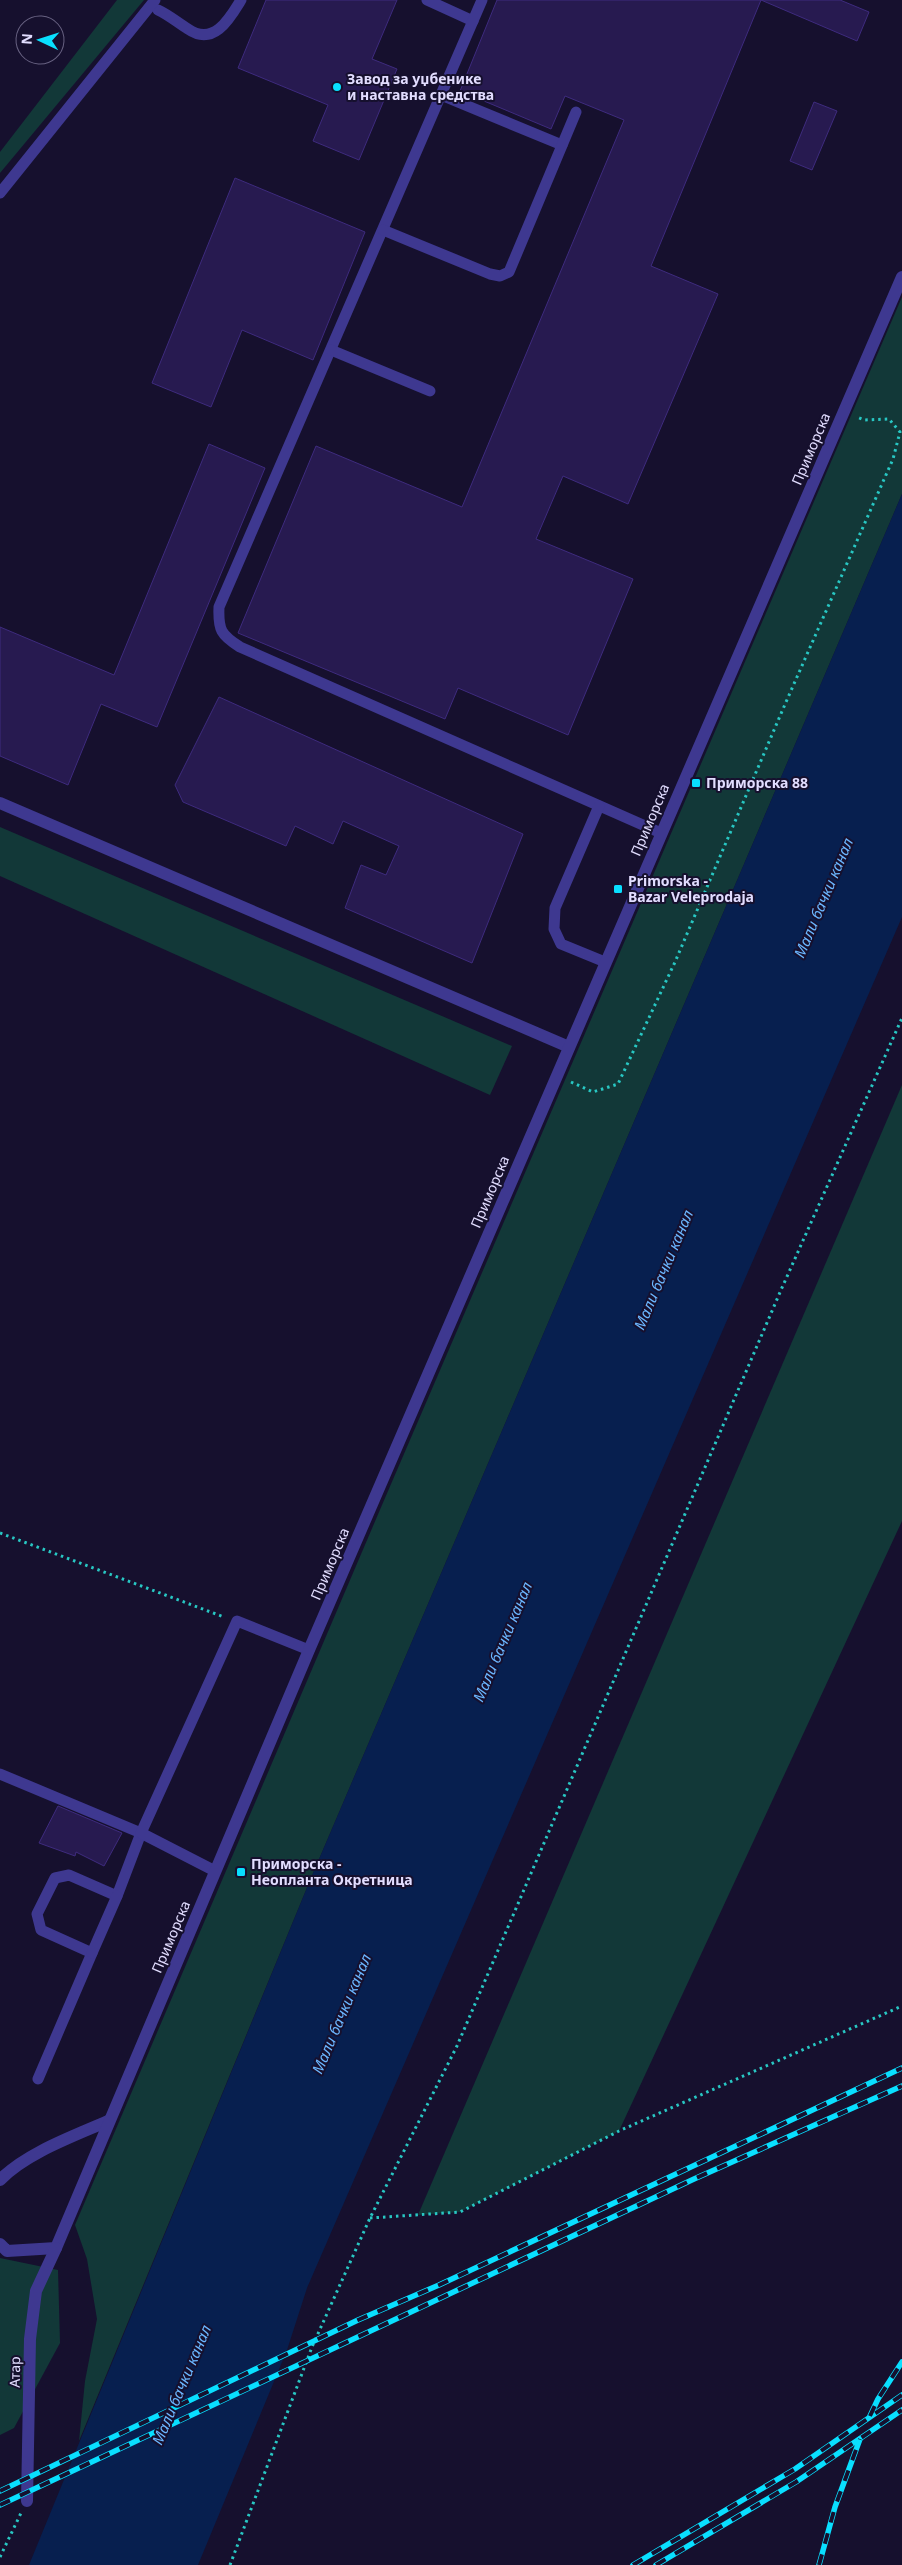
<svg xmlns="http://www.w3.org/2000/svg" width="902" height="2565" font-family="'Noto Sans',sans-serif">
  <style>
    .green { fill: #123838 }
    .water { fill: #071f4f }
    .building { fill: #271a50; stroke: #3e2b7e }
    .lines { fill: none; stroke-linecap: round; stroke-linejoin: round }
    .path { stroke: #28c7c3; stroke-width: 3; stroke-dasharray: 2.5 4; stroke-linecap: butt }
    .service { stroke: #3e3890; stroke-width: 11 }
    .minor { stroke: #3e3890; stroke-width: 12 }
    .rail-casing { stroke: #09dfff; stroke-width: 5.5 }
    .rail { stroke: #16102e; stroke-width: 4; stroke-dasharray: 11; stroke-linecap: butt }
    .poi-dot { fill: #09dfff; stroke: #16102e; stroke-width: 2 }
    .labels { text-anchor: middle; stroke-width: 4; stroke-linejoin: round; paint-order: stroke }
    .poi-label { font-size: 14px; font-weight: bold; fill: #e2ddff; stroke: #16102e; text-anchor: start }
    .street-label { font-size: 14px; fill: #e2ddff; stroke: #16102e }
    .water-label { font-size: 15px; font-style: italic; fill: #6bb6ff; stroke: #16102e }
  </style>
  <rect width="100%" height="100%" fill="#16102e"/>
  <g class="green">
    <path d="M117 0H144L0 173V152Z"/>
    <path d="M902 297V494L311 1878 79 2441 85 2381 97 2319 87 2259 75 2225 382 1505Z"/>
    <path d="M0 827 512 1046 490 1095 0 876Z"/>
    <path d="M902 1085V1521L619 2131 460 2212 418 2215Z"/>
    <path d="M0 2258 58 2270 60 2343 14 2428 0 2435Z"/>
  </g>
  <path class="water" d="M902 494V917L307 2288 287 2350 198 2565H29L311 1878Z"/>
  <g class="building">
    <path d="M266 0H397L372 59 397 69 359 160 313 141 328 105 238 68Z"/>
    <path d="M497 0H840L869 12 857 41 761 0 651 266 718 294 628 504 563 476 536 539 633 579 568 735 458 688 445 719 238 633 316 446 462 507 624 120 565 96 551 129 460 91Z"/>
    <path d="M814 102 837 111 812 170 790 161Z"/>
    <path d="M235 178 365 232 313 360 242 330 211 407 152 383Z"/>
    <path d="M209 444 265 468 157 727 101 704 68 785 0 756V627L114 675Z"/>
    <path d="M219 697 523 834 472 963 345 908 361 865 386 875 399 846 343 821 333 844 295 826 286 846 183 802 175 785Z"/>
    <path d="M58 1806 122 1833 104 1866 76 1852 75 1856 39 1843Z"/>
  </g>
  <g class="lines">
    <g class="path">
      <path d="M571 1082 593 1092 618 1084 675 962 786 702 893 459 900 432 889 419 864 420 857 417"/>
      <path d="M0 1533 224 1617"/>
      <path d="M370 2218 460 2212 619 2131 902 2006"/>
      <path d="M0 2557 21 2513"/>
      <path d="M230 2565 312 2347 370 2218 457 2046 781 1290 902 1018"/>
    </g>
    <g class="service">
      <path d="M427 0 473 21"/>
      <path d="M482 0 219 607C218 630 221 635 240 647L661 833"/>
      <path d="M158 10C169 15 178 23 188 29 214 47 230 18 241 0"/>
      <path d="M441 95 562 145"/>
      <path d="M0 193 155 0"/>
      <path d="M383 230 490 274 500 276 509 272 576 112"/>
      <path d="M331 350 430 391"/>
      <path d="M599 806 555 908 554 929 561 944 605 962"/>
      <path d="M0 1774 141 1833 117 1896 69 1875 55 1878 37 1914 41 1930 92 1953 38 2079"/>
      <path d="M215 1871 141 1833 237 1621 309 1650"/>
      <path d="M92 1953 117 1896"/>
    </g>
    <g class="minor">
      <path d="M0 803 569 1047"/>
      <path d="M0 2180C26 2153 74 2136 108 2121"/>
      <path d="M0 2244 7 2251 56 2248 309 1650 902 277"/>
      <path d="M27 2501 30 2339 36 2291 56 2248"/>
    </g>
    <defs>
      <g id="rail">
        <path d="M870 2416 878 2399 902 2362"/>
        <path d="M0 2491 358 2320 439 2285 902 2068"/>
        <path d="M0 2505 694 2179 902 2086"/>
        <path d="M633 2565 795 2469 902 2395"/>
        <path d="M656 2565 796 2482 902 2410"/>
        <path d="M819 2565 835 2507 860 2439"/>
      </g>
    </defs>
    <use href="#rail" class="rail-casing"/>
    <use href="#rail" class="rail"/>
  </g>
  <g class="poi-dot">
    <circle cx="337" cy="87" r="5"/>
    <rect x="691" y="778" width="10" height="10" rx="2.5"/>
    <rect x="613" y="884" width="10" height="10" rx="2.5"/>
    <rect x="236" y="1867" width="10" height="10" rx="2.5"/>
  </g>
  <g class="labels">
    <g class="poi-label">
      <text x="347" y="84">Завод за уџбенике<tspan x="347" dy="16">и наставна средства</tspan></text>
      <text x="706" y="788">Приморска 88</text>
      <text x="628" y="886">Primorska -<tspan x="628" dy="16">Bazar Veleprodaja</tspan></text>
      <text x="251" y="1869">Приморска -<tspan x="251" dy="16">Неопланта Окретница</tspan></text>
    </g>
    <g class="street-label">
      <text transform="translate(811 449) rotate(-67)" y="5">Приморска</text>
      <text transform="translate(650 820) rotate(-67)" y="5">Приморска</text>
      <text transform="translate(490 1192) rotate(-67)" y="5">Приморска</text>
      <text transform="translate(330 1564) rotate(-67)" y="5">Приморска</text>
      <text transform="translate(171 1937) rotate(-67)" y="5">Приморска</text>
      <text transform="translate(15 2372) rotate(-89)" y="5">Атар</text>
    </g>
    <g class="water-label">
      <text transform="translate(824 898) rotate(-67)" y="5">Мали бачки канал</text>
      <text transform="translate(664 1270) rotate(-67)" y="5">Мали бачки канал</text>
      <text transform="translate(503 1642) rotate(-67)" y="5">Мали бачки канал</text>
      <text transform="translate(342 2014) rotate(-67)" y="5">Мали бачки канал</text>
      <text transform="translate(182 2385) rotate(-67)" y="5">Мали бачки канал</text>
    </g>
  </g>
  <g transform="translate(40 40) rotate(274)"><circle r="24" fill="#16102e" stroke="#686282"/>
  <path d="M0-4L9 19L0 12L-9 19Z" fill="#09dfff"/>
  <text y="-8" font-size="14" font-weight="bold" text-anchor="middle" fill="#e2ddff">N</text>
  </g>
</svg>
